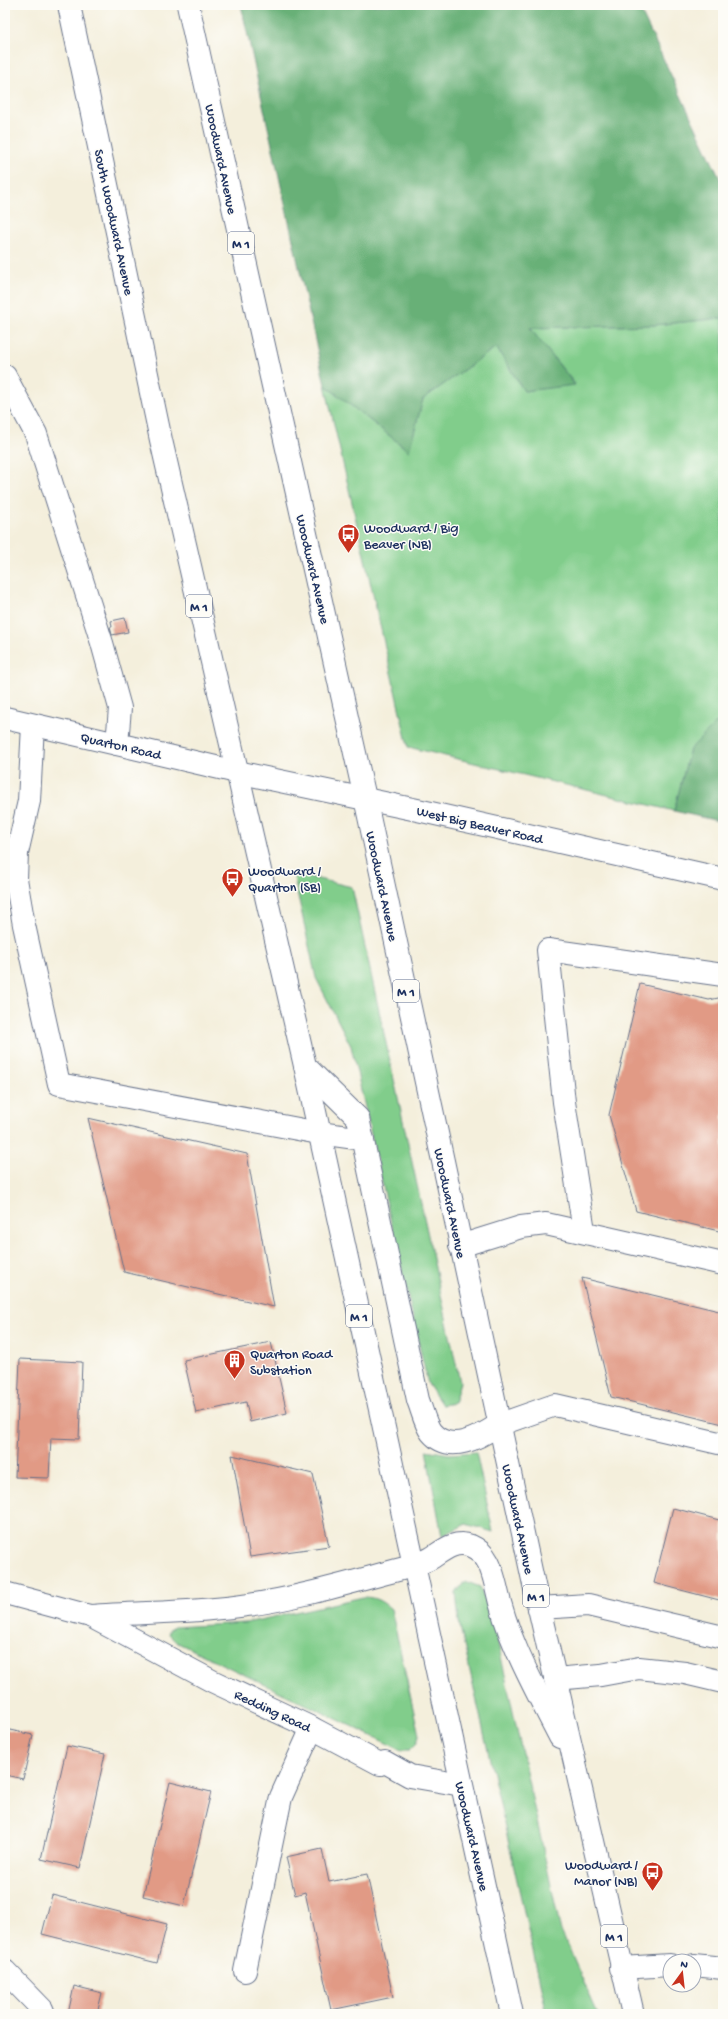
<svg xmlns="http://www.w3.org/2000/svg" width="728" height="2019" font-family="'Gochi Hand',sans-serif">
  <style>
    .green { fill: #81cd8b; stroke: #4e7e74 }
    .forest { fill: #68b077; stroke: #42706a }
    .building { fill: #e19a85 }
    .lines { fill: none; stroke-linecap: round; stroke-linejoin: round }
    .minor-casing { stroke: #67728a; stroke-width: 24 }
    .major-casing { stroke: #67728a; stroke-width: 24 }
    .minor { stroke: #fff; stroke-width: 22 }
    .major { stroke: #fff; stroke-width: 22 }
    .labels { text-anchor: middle; stroke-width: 3; stroke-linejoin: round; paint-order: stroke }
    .shield { fill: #fdfcf7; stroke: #5f6c8c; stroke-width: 1 }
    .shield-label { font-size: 13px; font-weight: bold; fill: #1b2f5e }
    .street-label { font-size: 14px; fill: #1b2f5e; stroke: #fdfcf7 }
    .poi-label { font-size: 14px; fill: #1b2f5e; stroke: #fdfcf7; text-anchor: start }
  </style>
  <rect width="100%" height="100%" fill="#fdfcf7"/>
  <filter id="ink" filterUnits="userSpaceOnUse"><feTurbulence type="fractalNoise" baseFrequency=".025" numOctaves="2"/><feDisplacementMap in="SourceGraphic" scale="8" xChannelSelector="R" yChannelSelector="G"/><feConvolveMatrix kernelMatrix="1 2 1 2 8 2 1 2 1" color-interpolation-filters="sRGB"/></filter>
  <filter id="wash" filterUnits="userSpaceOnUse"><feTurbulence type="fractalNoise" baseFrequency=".012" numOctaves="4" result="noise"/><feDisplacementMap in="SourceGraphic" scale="16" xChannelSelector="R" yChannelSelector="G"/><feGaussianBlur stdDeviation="0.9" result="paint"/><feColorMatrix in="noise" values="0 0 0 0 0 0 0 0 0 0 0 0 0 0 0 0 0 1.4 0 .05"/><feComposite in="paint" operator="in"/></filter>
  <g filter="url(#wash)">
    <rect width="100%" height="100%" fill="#f4efdc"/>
    <g class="green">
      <path d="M723 318V716L690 749 674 811 408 747 325 385 409 451 423 399 496 347 524 391 575 384 529 328 654 325Z"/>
      <path d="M293 873 352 887 460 1382 454 1403 442 1405 428 1384 351 1046 316 978Z"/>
      <path d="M426 1450 449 1454 476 1452 493 1532 466 1524 442 1536Z"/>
      <path d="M465 1581 480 1587 493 1620 561 1931 598 2014H547L459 1622 456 1593Z"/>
      <path d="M363 1597C375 1597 382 1601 391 1609L419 1735 417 1743 410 1750H401L176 1642 168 1634 170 1629 174 1627 246 1623Z"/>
    </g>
    <g class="forest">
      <path d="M241 5H638L723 185V318L654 325 530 328 575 385 524 391 496 347 423 399 409 451 325 385Z"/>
      <path d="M723 716V822L674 811 690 749Z"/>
    </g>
    <g id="blocks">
      <g class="building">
        <path d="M125 618 128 632 112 635 110 627H112L111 621Z"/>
        <path d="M640 984 709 1000 723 997V1232L636 1211 609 1115Z"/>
        <path d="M88 1118 247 1154 274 1307 124 1272Z"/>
        <path d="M582 1278 723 1312V1424L611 1397Z"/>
        <path d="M271 1342 287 1413 250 1422 246 1402 196 1413 184 1360Z"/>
        <path d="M20 1359 82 1362 79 1439 51 1438 49 1478 15 1477Z"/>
        <path d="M232 1455 313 1474 329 1546 250 1557Z"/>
        <path d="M673 1508 723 1521V1601L654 1583Z"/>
        <path d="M5 1729 33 1735 23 1779 5 1775Z"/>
        <path d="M67 1746 105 1754 80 1868 41 1859Z"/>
        <path d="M170 1782 211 1792 184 1906 143 1896Z"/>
        <path d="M322 1849 329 1882 367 1874 393 1997 331 2010 305 1892 295 1895 286 1857Z"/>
        <path d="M52 1895 167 1924 157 1963 42 1934Z"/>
        <path d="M74 1986 102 1993 97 2014H68Z"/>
      </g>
    </g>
  </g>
  <g filter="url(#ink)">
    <use href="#blocks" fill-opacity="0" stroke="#67728a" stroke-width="1"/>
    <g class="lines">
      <defs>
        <g id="minor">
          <path d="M5 376 36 434 102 643 120 708 117 744"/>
          <path d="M5 718 237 772"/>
          <path d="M33 725 29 801 17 853 16 879 24 925 59 1084 319 1133 363 1139"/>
          <path d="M584 1231 564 1102 548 950 723 975"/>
          <path d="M460 1246 521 1227 546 1224 723 1264"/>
          <path d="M498 1425 555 1405 723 1444"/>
          <path d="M5 1593 90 1616 212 1681 312 1728 380 1764 385 1762 410 1776 462 1785"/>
          <path d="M539 1608 588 1605 723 1637"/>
          <path d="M90 1616C143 1612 196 1613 248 1605 304 1597 358 1580 413 1566"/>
          <path d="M555 1679 601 1675 639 1668 685 1673 723 1682"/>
          <path d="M694 1965 723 1968"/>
          <path d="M621 1968 670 1965"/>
          <path d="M5 1971 42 2009 44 2014"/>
          <path d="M245 1971 281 1797 312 1728"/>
        </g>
        <g id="major">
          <path d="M69 5 161 440 305 1066 512 2014"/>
          <path d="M188 5 365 798 539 1608 633 2014"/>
          <path d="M237 772 422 811 723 879"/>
          <path d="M305 1066 358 1118 418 1400C422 1410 425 1424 431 1432 450 1455 480 1437 498 1425"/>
          <path d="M413 1566C420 1563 427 1561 433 1557 445 1549 456 1540 471 1546 488 1553 492 1570 496 1586 507 1640 535 1688 560 1737"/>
        </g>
      </defs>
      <use href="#minor" class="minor-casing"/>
      <use href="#major" class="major-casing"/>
      <use href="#minor" class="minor"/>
      <use href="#major" class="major"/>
    </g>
  </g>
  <defs>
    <symbol id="bus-pin" viewBox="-11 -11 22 30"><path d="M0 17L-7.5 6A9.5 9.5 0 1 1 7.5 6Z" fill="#c8321e" stroke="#fdfcf7"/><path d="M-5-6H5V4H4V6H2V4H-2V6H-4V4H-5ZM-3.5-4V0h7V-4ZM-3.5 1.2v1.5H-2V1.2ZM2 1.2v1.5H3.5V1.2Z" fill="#fff"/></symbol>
    <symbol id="building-pin" viewBox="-11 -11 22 30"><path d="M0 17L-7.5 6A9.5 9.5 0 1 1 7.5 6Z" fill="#c8321e" stroke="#fdfcf7"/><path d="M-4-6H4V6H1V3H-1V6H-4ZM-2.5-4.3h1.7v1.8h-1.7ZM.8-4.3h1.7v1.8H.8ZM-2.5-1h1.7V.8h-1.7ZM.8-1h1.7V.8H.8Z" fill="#fff"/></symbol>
  </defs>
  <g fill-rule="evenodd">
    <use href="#bus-pin" x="336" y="522" width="25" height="34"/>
    <use href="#bus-pin" x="220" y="866" width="25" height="34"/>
    <use href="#building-pin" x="222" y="1348" width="25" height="34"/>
    <use href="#bus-pin" x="640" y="1860" width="25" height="34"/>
  </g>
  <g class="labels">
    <g class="shield">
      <rect x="228" y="232" width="26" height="22" rx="3"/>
      <rect x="186" y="595" width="26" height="22" rx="3"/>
      <rect x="393" y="980" width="26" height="22" rx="3"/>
      <rect x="346" y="1305" width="26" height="22" rx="3"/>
      <rect x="523" y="1585" width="26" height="22" rx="3"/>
      <rect x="601" y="1925" width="26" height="22" rx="3"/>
    </g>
    <g class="shield-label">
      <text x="241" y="248">M 1</text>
      <text x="199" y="611">M 1</text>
      <text x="406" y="996">M 1</text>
      <text x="359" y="1321">M 1</text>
      <text x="536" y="1601">M 1</text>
      <text x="614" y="1941">M 1</text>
    </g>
    <g class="street-label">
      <text transform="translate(222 159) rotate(78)" y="5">Woodward Avenue</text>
      <text transform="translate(115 222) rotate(78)" y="5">South Woodward Avenue</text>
      <text transform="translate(314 569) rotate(77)" y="5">Woodward Avenue</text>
      <text transform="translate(121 745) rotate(13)" y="5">Quarton Road</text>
      <text transform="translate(480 824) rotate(13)" y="5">West Big Beaver Road</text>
      <text transform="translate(383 886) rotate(78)" y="5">Woodward Avenue</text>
      <text transform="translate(451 1203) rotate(78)" y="5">Woodward Avenue</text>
      <text transform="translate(519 1519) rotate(78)" y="5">Woodward Avenue</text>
      <text transform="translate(273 1710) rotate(25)" y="5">Redding Road</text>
      <text transform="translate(473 1836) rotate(77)" y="5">Woodward Avenue</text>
    </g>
    <g class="poi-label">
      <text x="364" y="532">Woodward / Big<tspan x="364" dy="16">Beaver (NB)</tspan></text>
      <text x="248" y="875">Woodward /<tspan x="248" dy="16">Quarton (SB)</tspan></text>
      <text x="250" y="1358">Quarton Road<tspan x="250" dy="16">Substation</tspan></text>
      <text x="638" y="1869" text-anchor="end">Woodward /<tspan x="638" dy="16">Manor (NB)</tspan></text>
    </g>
  </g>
  <rect width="728" height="2019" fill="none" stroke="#fdfcf7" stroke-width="20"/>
  <g transform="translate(682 1973) rotate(15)"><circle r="19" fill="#fdfcf7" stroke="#a3aaba"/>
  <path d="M0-3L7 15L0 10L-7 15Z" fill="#c8321e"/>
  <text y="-6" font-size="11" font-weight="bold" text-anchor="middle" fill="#1b2f5e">N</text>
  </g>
</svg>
